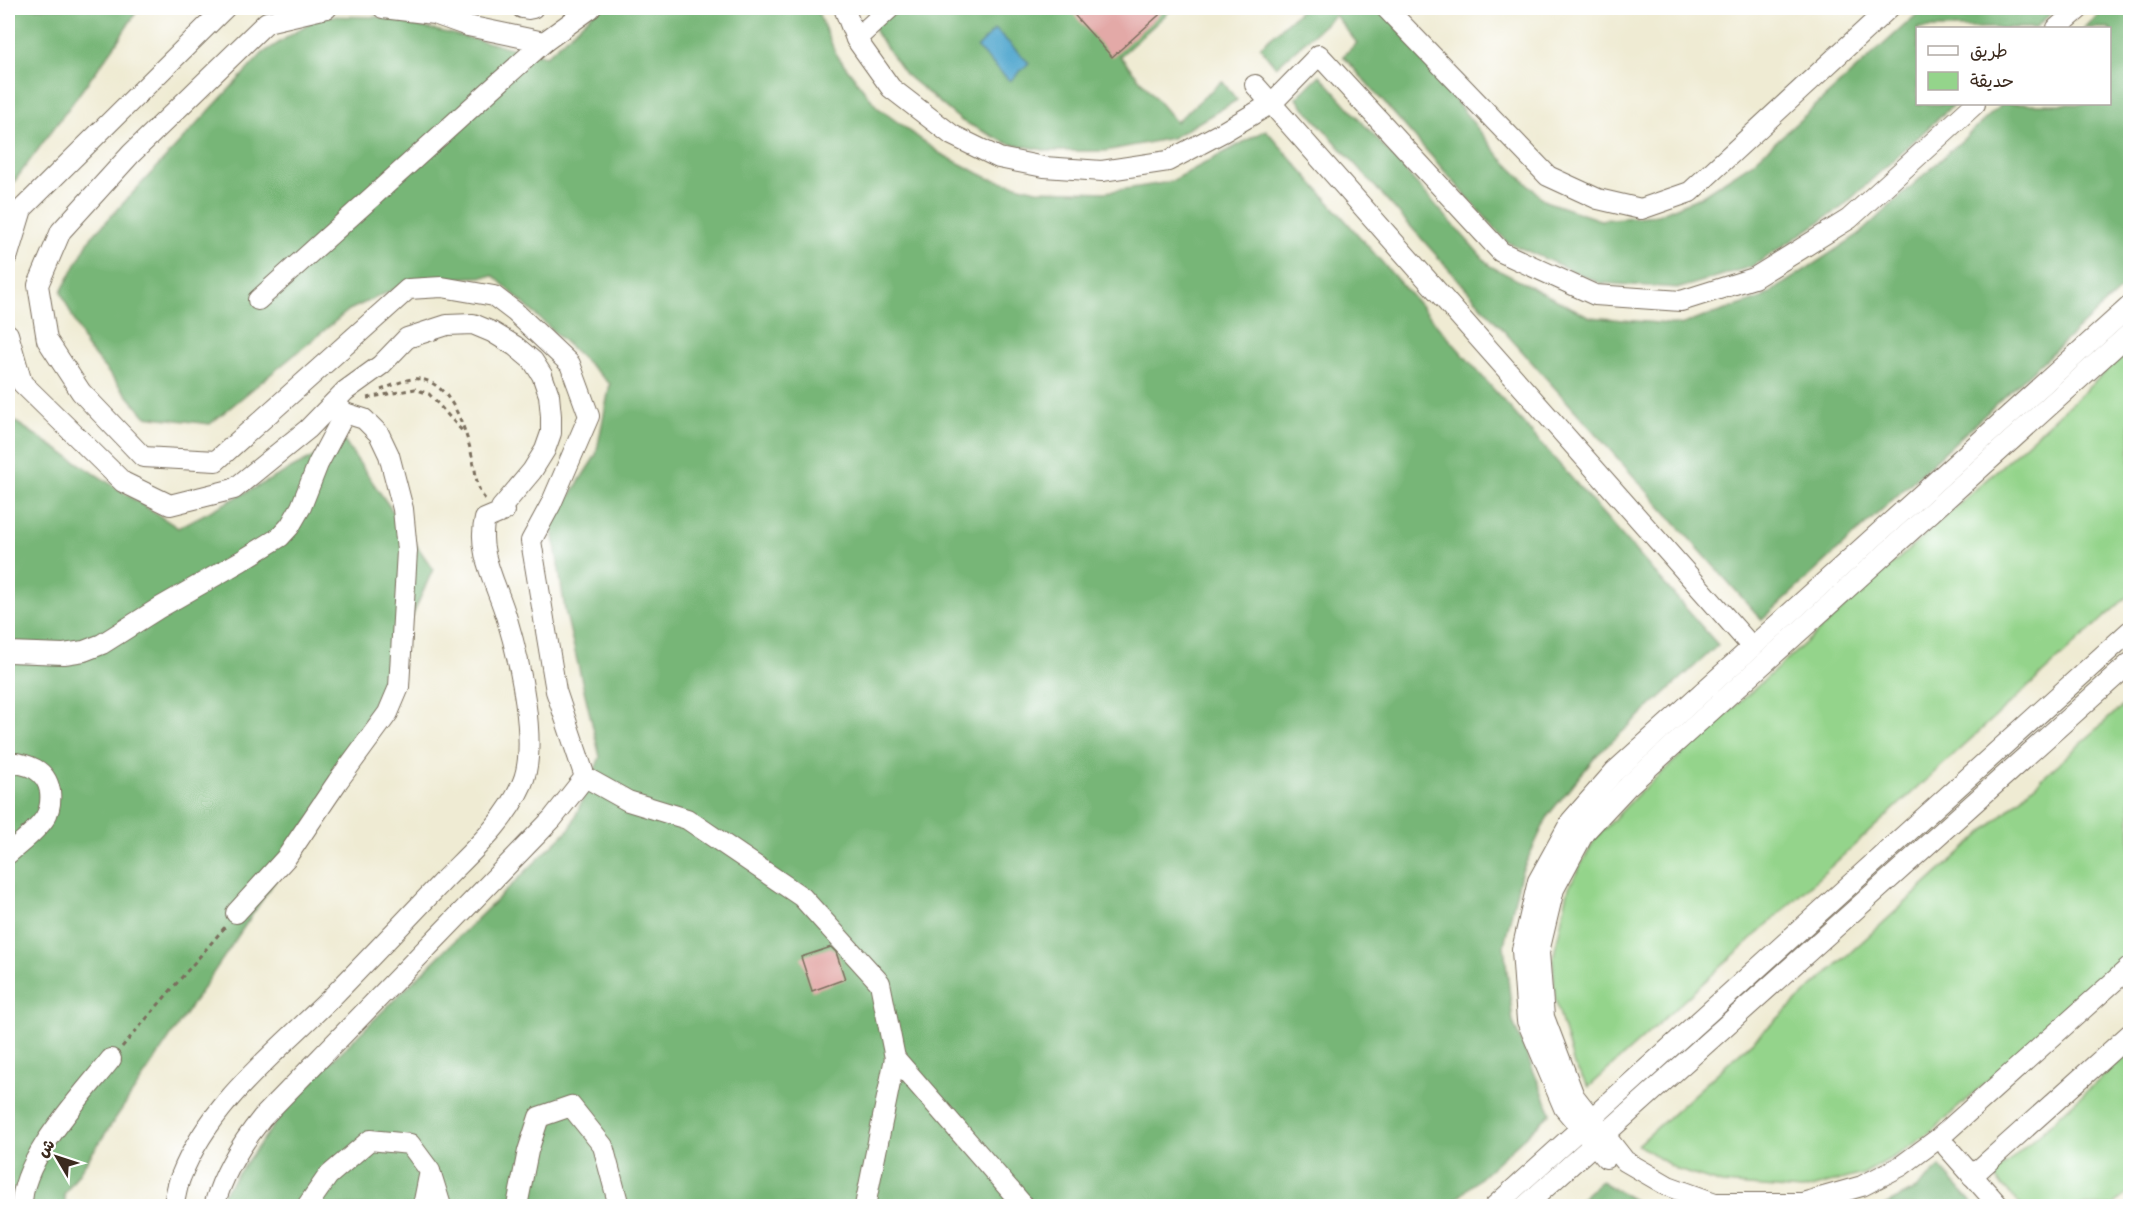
<svg xmlns="http://www.w3.org/2000/svg" width="2138" height="1214" font-family="Sriracha,'Playpen Sans Arabic',sans-serif">
  <style>
    .green { fill: #94d48b; stroke: #687f54; stroke-width: 1.5 }
    .forest { fill: #77b677; stroke: #59704a; stroke-width: 1.5 }
    .water { fill: #53a8cf; stroke: #476976; stroke-width: 1.5 }
    .building { fill: #e3a9a7 }
    .lines { fill: none; stroke-linecap: round; stroke-linejoin: round }
    .minor-casing { stroke: #7a6e5d; stroke-width: 22 }
    .path { stroke: #7a6e5d; stroke-width: 3; stroke-dasharray: 4.5 4.5; stroke-linecap: butt }
    .minor { stroke: #fff; stroke-width: 20 }
  </style>
  <rect width="100%" height="100%" fill="#fff"/>
  <filter id="ink" filterUnits="userSpaceOnUse"><feTurbulence type="fractalNoise" baseFrequency=".0167" numOctaves="2"/><feDisplacementMap in="SourceGraphic" scale="12" xChannelSelector="R" yChannelSelector="G"/><feConvolveMatrix kernelMatrix="1 2 1 2 8 2 1 2 1" color-interpolation-filters="sRGB"/></filter>
  <filter id="wash" filterUnits="userSpaceOnUse"><feTurbulence type="fractalNoise" baseFrequency=".008" numOctaves="4" result="noise"/><feDisplacementMap in="SourceGraphic" scale="24" xChannelSelector="R" yChannelSelector="G"/><feGaussianBlur stdDeviation="1.35" result="paint"/><feColorMatrix in="noise" values="0 0 0 0 0 0 0 0 0 0 0 0 0 0 0 0 0 1.4 0 .05"/><feComposite in="paint" operator="in"/></filter>
  <g filter="url(#wash)">
    <rect width="100%" height="100%" fill="#efebd3"/>
    <g class="green">
      <path d="M2130 350V594L1589 1087 1574 1065 1555 998 1553 959 1569 887 1595 839 1638 794Z"/>
      <path d="M2130 699V952L1931 1132 1899 1154 1863 1174 1803 1190 1722 1184 1678 1170 1638 1145Z"/>
      <path d="M2130 1052V1190L2113 1206H2021L1993 1176Z"/>
    </g>
    <g class="forest">
      <path d="M8 8H139L113 48 8 190Z"/>
      <path d="M599 8H816L836 54 877 107 941 154 988 178 1036 190 1106 192 1170 182 1266 130 1718 645 1597 755 1549 814 1521 873 1504 945 1513 1022 1551 1113 1449 1206H217L219 1199 293 1099 571 827 600 757 565 610 552 524 596 455 610 384 494 276 414 280 349 310 210 424 145 416 86 346 61 292 90 239 263 53 320 16 379 17 546 56Z"/>
      <path d="M867 8H1173L1120 56 1176 122 1222 81 1237 100 1172 138 1105 151H1049L1007 143 962 121 905 74 876 33Z"/>
      <path d="M1303 8H1382L1501 158 1545 201 1600 220 1657 215 1698 198 1752 163 1924 8H2057L2035 28H1918V104H1954L1841 208 1753 266 1680 288 1600 283 1507 242 1343 56 1357 43 1335 15 1276 67 1260 47Z"/>
      <path d="M2107 8H2130V281L1762 620 1296 98 1320 75 1490 266 1590 317 1680 325 1762 298 1858 235 2002 104H2110V28H2084Z"/>
      <path d="M8 417 178 528 344 441 433 569 334 793 64 1195 66 1206H8Z"/>
      <path d="M1940 1167 1975 1206H1883L1916 1189Z"/>
      <path d="M1601 1181 1644 1206H1573Z"/>
    </g>
    <path class="water" d="M995 29 1029 63 1010 81 977 48Z"/>
    <g id="blocks">
      <g class="building">
        <path d="M1068 8H1167L1112 57Z"/>
        <path d="M831 947 836 952 845 979 812 991 801 957Z"/>
      </g>
    </g>
  </g>
  <g filter="url(#ink)">
    <use href="#blocks" fill-opacity="0" stroke="#7a6e5d" stroke-width="1.5"/>
    <g class="lines">
      <defs>
        <g id="minor">
          <path d="M383 8 434 14 468 26 544 42 591 8"/>
          <path d="M522 8 528 9 533 8"/>
          <path d="M844 8 856 39 891 88 952 135 999 158 1044 167 1102 171 1168 161 1223 132 1272 103 1319 55 1501 252 1595 295 1681 301 1754 278 1849 219 1975 104"/>
          <path d="M1386 8 1548 176 1598 199 1641 209 1690 192 1889 8"/>
          <path d="M2057 28 2080 8"/>
          <path d="M856 39 890 8"/>
          <path d="M1255 85 1752 647"/>
          <path d="M8 255 22 209 225 8"/>
          <path d="M258 300 544 42"/>
          <path d="M2130 333 1628 786 1584 833 1554 889 1539 952 1544 1017 1574 1096 1625 1161 1668 1186 1715 1203H1802L1862 1186 1901 1166 1939 1138 2130 967"/>
          <path d="M8 334 22 383 123 482 170 505 234 489 308 429 345 391 381 365 407 338 447 325 473 324 492 332 515 346 533 361 542 375 549 395 551 416V433L545 450 532 471 501 508 504 511 485 519C476 552 498 587 507 619 519 659 539 746 522 784 505 823 471 852 442 882 406 920 369 959 332 997 278 1051 210 1102 181 1176 177 1185 176 1196 173 1206"/>
          <path d="M8 652 64 654 84 651 102 644 159 608 241 561 280 537 290 526 301 507 318 464 345 413"/>
          <path d="M8 762C28 764 46 769 50 791 51 800 50 810 45 818 36 832 20 843 8 854"/>
          <path d="M585 777 628 801 687 819 802 897 880 983 895 1058 865 1206"/>
          <path d="M236 913 286 858 338 781 388 713 399 687 407 551 403 509 389 455 379 434 364 419 345 413 334 403"/>
          <path d="M895 1058 1024 1206"/>
          <path d="M1947 1147 1999 1206"/>
          <path d="M1606 1158 1564 1108 1527 1021 1522 950 1538 881 1571 821 1614 772 2130 306"/>
          <path d="M431 1174 441 1206"/>
          <path d="M1972 1176 2130 1034"/>
          <path d="M22 1206C21 1159 82 1096 111 1059"/>
          <path d="M214 1206C223 1174 241 1144 262 1118L552 819 585 777 556 691 531 541 551 504 589 416 570 364 515 312 494 296 442 287 408 289 216 461 143 457 81 392 47 340 38 285 61 231 131 154 267 22 327 8"/>
          <path d="M307 1206 328 1176 370 1140 410 1144 430 1171 423 1206"/>
          <path d="M517 1206 528 1151 539 1117 571 1106 603 1146 619 1206"/>
          <path d="M1495 1206 2130 631"/>
          <path d="M1525 1206 2130 663"/>
        </g>
      </defs>
      <use href="#minor" class="minor-casing"/>
      <g class="path">
        <path d="M381 390C392 386 408 377 420 379 454 384 468 437 474 465 477 478 476 488 485 499"/>
        <path d="M367 398 415 389 429 394 464 433"/>
        <path d="M122 1047 225 927"/>
      </g>
      <use href="#minor" class="minor"/>
    </g>
  </g>
  <rect width="2138" height="1214" fill="none" stroke="#fff" stroke-width="30"/>
  <rect x="1916" y="27" width="195" height="78" fill="#ffffff" stroke="#b1aaa5" stroke-width="1.5"/>
  <rect x="1928" y="46" width="30" height="9" fill="#ffffff" stroke="#b1aaa5" stroke-width="1.5"/>
  <text x="1970" y="57" font-size="18" fill="#3b2a1e">طريق</text>
  <rect x="1928" y="72" width="30" height="18" fill="#94d48b" stroke="#b1aaa5" stroke-width="1.5"/>
  <text x="1970" y="87" font-size="18" fill="#3b2a1e">حديقة</text>
  <g transform="translate(57 1157) rotate(309)" stroke="#ffffff" stroke-width="4.5" paint-order="stroke">
  <path d="M0-4.5L10 22L0 15L-10 22Z" fill="#3b2a1e"/>
  <text y="-9" font-size="16" font-weight="bold" text-anchor="middle" fill="#3b2a1e">ش</text>
  </g>
</svg>
